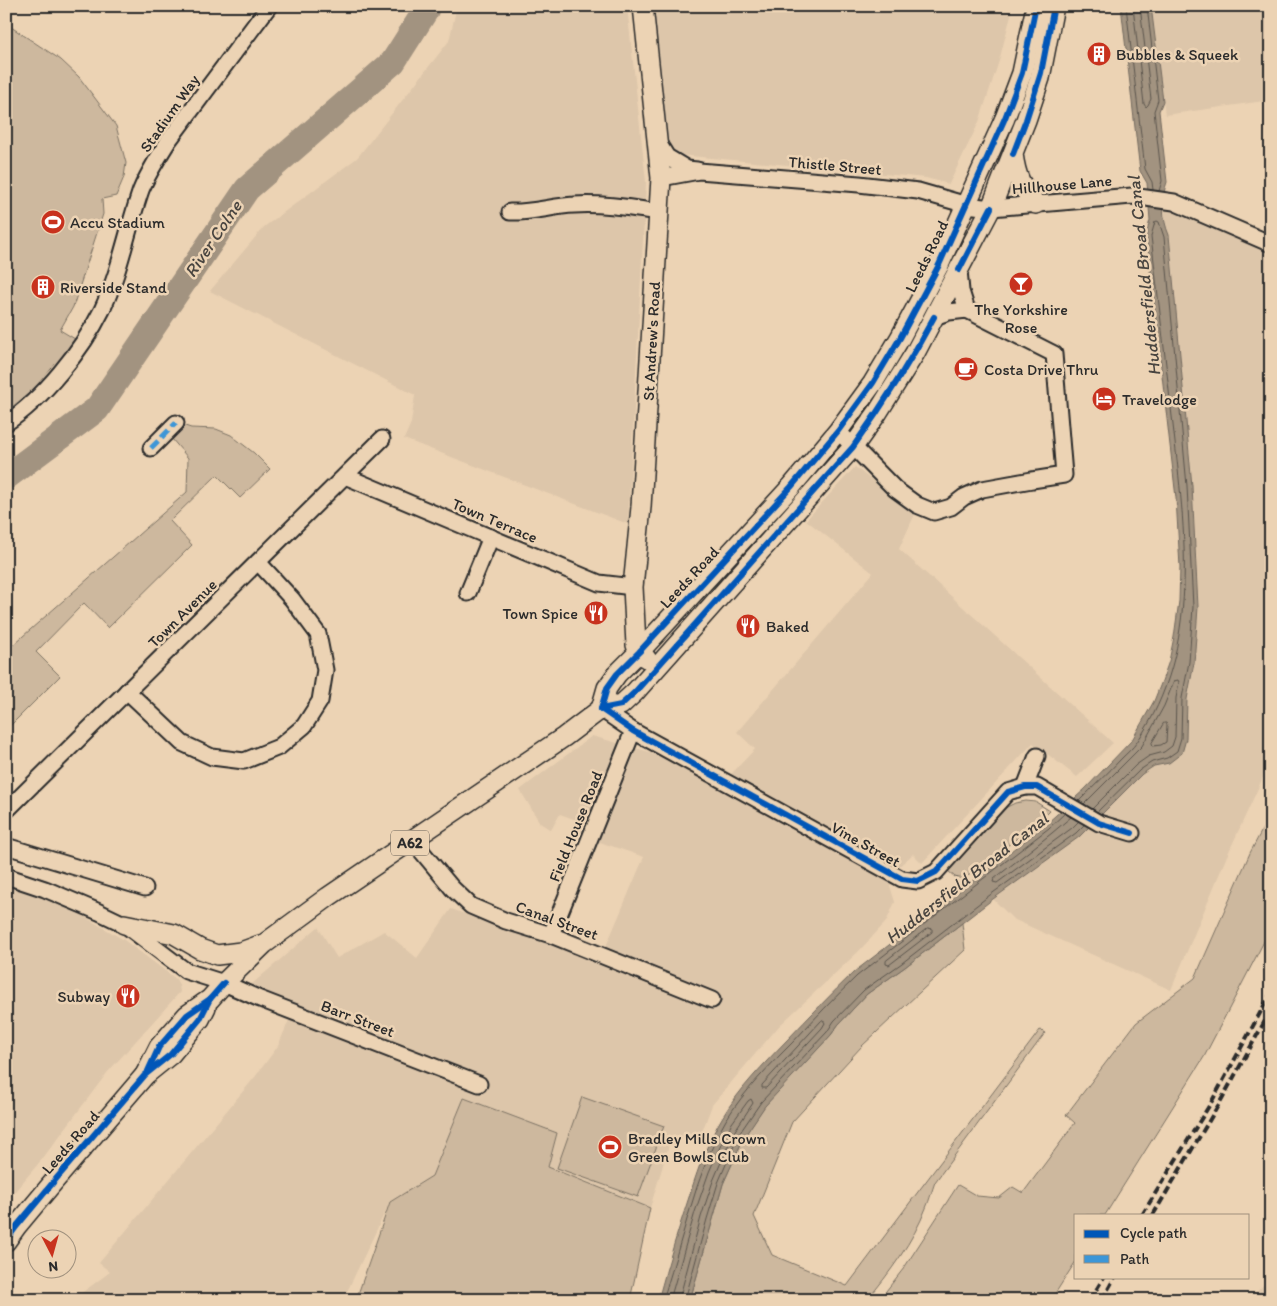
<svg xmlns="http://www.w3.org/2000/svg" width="1277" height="1306" font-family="Itim,sans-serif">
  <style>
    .built { fill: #ddc6aa }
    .green { fill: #cdb89e; stroke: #7c7264 }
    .water { fill: #a29380; stroke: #72695e }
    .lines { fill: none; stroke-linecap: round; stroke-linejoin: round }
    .shore { stroke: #5b554d; stroke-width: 1 }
    .river { stroke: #a29380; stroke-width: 26 }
    .minor-casing { stroke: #2b2b2b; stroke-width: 19 }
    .major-casing { stroke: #2b2b2b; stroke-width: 22 }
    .minor { stroke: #ecd3b4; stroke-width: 15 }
    .major { stroke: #ecd3b4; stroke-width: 19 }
    .rail { stroke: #2b2b2b; stroke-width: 4; stroke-dasharray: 8 4; stroke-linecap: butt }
    .quiet { stroke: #3c96d7; stroke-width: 5; stroke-dasharray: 10 5; stroke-linecap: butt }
    .cycleway-casing { stroke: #ecd3b4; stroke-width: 9 }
    .cycleway { stroke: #0057b8; stroke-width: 6 }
    .labels { text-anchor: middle; stroke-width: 5; stroke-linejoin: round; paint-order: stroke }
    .shield { fill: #ecd3b4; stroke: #655d54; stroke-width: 1 }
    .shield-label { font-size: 15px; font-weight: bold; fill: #2b2b2b }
    .poi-label { font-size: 16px; fill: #2b2b2b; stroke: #ecd3b4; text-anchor: start }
    .street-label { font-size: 16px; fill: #2b2b2b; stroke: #ecd3b4 }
    .water-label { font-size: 18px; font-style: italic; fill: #494540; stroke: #ecd3b4 }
  </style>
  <rect width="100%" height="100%" fill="#ecd3b4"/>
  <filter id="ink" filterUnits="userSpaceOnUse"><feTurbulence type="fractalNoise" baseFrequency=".02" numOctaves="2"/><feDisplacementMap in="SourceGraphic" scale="10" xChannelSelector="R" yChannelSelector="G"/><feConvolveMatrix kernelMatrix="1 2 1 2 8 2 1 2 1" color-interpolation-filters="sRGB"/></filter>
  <g filter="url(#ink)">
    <g class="built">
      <path d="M457 6H627L646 182 628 524 404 439 411 423 415 395 210 291 264 227 357 158 449 41Z"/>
      <path d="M651 6H921L1012 11 999 61 979 122 949 184 926 178 669 154Z"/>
      <path d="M1151 6H1271V102L1264 101 1165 115Z"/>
      <path d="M1161 202 1263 245 1271 252V760L1226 858 1171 990 1013 919 993 899 1079 837 1142 774 1154 766 1169 762 1186 719 1187 699 1194 663 1198 607 1196 551 1192 486 1169 235 1166 228Z"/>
      <path d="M855 467 915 514 899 549 1113 743 1077 777 1033 743 922 863 913 854 896 869 890 886 895 902 886 922 858 952 779 1026 712 1105 699 1140 672 1135 650 1208 548 1167 556 1133 464 1098 432 1176 390 1202 343 1300H72L110 1272 99 1263 255 1077 278 1046 290 1018 236 998 318 927 337 958 384 931 417 958 451 909 602 963 607 944 644 857 576 834 582 822 560 814 551 830 540 823 520 790 592 736 657 754 718 788 755 749 737 732 873 573 806 520Z"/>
      <path d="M6 886 28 893 75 911 124 940 176 979 179 985 180 992 107 1073 43 1158 6 1202Z"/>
      <path d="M1271 1277V1300H1249Z"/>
    </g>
    <g class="green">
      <path d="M11 27 61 60 79 77 116 126 126 163 124 177 116 196 102 199 103 214 73 307 60 330 75 339 58 364 38 386 12 407 6 400V34Z"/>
      <path d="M176 423 191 428 216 429 231 435 254 453 270 469 240 498 217 475 170 521 192 545 108 628 84 603 36 652 60 676 6 730V651L187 492 188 458 166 432Z"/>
      <path d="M1026 801 1036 802 1050 811 1041 820 964 879 955 877 948 871 1007 807 1015 803Z"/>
      <path d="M1271 813V928L1204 1057 1105 1215H1076V1261L1051 1300H879L904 1268 958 1185 977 1196 999 1198 1013 1187 1023 1193 1075 1123 1066 1115 1136 1023 1195 978 1250 853Z"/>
      <path d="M962 923 965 950 862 1046 792 1122 754 1216 772 1255 847 1286 1040 1030 1045 1033 935 1182C932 1190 930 1199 926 1208 914 1240 889 1274 867 1300H690L723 1184 744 1137 764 1106 831 1035 838 1025 867 994 905 967Z"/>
      <path d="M582 1097 664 1126 638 1197 557 1168Z"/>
      <path d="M464 1098 557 1133 548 1167 650 1208 630 1300H356L390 1202 432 1176Z"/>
    </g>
    <path class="water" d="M1121 6H1151L1163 101 1159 111 1167 182C1161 198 1162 219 1169 235L1192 486 1198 607 1196 636 1194 663 1187 699 1186 739 1182 753 1169 763 1154 766 1142 774 1079 837 993 899 905 967 867 994 838 1025 831 1035 765 1106 744 1137 723 1184 690 1300H658C668 1263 679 1227 691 1191 699 1166 708 1141 722 1118 739 1089 764 1064 787 1040 809 1017 831 994 854 972L1046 824 1085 789 1132 740 1154 701 1162 681 1169 661 1174 637 1179 601 1180 567 1176 498 1146 235 1150 220 1147 183 1140 171Z"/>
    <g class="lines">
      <g class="shore">
        <path d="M1126 6 1145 169 1152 182 1153 190"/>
        <path d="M1133 6 1144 104 1146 107 1148 105 1151 99 1140 6"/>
        <path d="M1147 6 1158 100 1154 111 1162 181 1159 191"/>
        <path d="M1164 723H1166L1167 725 1166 742 1161 745 1153 746 1152 743Z"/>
        <path d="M1079 801C1093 787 1108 773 1122 758 1127 753 1133 748 1137 742 1202 647 1185 531 1173 425 1166 362 1158 299 1151 236L1155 222 1157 221 1159 222 1164 237 1187 486 1193 607 1189 662 1182 698 1181 738 1177 751 1167 758 1152 762 1140 770 1097 812"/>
        <path d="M1084 804 1142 746 1164 706 1174 681 1178 680 1179 682 1176 698 1175 737 1172 746 1164 752 1149 756 1136 765 1092 809"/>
        <path d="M1071 817 1052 833 994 879 993 882 997 883 1072 828 1079 821"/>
        <path d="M928 928 932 929V932L889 965 886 964V961Z"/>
        <path d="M823 1020 825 1023 822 1028 766 1088H762V1085L821 1021Z"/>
        <path d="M663 1300C675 1262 685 1224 697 1187 705 1164 714 1141 726 1120 744 1091 769 1066 793 1042 814 1019 835 997 857 976L1049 828 1065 813"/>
        <path d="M670 1300 695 1212 709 1172 720 1147 732 1123 748 1101 751 1099 753 1103 734 1132 713 1181 701 1217 679 1300"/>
        <path d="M685 1300 707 1219 718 1183 739 1134 761 1102 827 1032 834 1021 864 990 902 963 990 895 1076 833 1084 825"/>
      </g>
      <path class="river" d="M6 477 97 409 247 189 393 62 426 10V6"/>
      <defs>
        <g id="minor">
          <path d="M657 141 667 157 687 169 697 170"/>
          <path d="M661 178 699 171 859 184 918 191 967 205 991 208 1132 196 1174 202 1271 244"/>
          <path d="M510 212C532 213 552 206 574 205 602 203 631 208 659 212"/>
          <path d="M959 270 961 291 967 310"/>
          <path d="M934 317 949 312 967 310"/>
          <path d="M6 423C42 400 83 349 102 310 120 272 127 230 141 190 148 173 159 156 169 140L269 6"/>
          <path d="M838 431 895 489 917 505 934 512 951 507 964 497 982 489 1032 480 1064 475 1054 354 967 310"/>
          <path d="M151 448 176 423"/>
          <path d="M345 476 599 583 633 587"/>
          <path d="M468 593 491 537"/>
          <path d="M127 691 182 743 212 757 244 761 279 747 304 726 320 701 325 670 318 634 292 599 258 562"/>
          <path d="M601 709 633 731 902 879 918 881 936 872 1008 792 1025 787H1037L1099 823 1132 833"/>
          <path d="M1025 787 1037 756"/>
          <path d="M6 811 382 439"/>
          <path d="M413 841 452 888 471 906 506 921 551 935 712 1000"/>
          <path d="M6 846 145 888"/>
          <path d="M6 876 45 889 99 912 124 924 186 971 224 983 260 999 479 1084"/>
          <path d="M551 935 633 731"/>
        </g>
        <g id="major">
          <path d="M643 6 661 178 641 507 633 587 636 645 639 652 646 658"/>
          <path d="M1013 154C1016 177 1021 187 1036 204"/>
          <path d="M601 709 607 688 617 674 639 652 791 487 838 431 873 383 900 338 939 265 1005 118 1022 73 1036 6"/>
          <path d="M124 924 174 934 200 949 217 955 241 952 260 945"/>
          <path d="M145 1075 159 1047 187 1015 210 999 224 983 264 944 328 897 564 737 601 709 621 705 635 692 853 447 878 412 915 353 991 208 1026 120 1040 78 1054 6"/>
          <path d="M6 1241 16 1227 56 1179 145 1075 171 1054 200 1019 206 1007"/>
        </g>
      </defs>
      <use href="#minor" class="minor-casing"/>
      <use href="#major" class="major-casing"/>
      <use href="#minor" class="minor"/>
      <use href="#major" class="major"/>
      <g class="rail">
        <path d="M1142 1215 1212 1101 1271 993"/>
        <path d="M1153 1215 1219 1104 1271 1010"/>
        <path d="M1090 1300 1104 1277"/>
        <path d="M1102 1300 1115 1277"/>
      </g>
      <path class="quiet" d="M151 448 176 423"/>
      <defs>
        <g id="cycleway">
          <path d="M1013 154 1026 120 1041 73 1054 6"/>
          <path d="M959 270 991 208"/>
          <path d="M601 709 607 688 617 674 639 652 791 487 838 431 873 383 900 338 939 265 1005 118 1022 73 1036 6"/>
          <path d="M601 709 633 731 902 879 918 881 936 872 1008 792 1025 787H1037L1099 823 1132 833"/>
          <path d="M601 709 621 705 635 692 853 447C883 405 910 362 934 317"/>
          <path d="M148 1071 159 1047 181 1022 187 1015 210 999 224 983"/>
          <path d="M6 1241 16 1227 56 1179 145 1075 171 1054 200 1019 210 999"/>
        </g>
      </defs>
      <use href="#cycleway" class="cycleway-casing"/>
      <use href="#cycleway" class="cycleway"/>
    </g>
  </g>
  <defs>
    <symbol id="building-disc" viewBox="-11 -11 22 22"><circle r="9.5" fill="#c8321e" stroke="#ecd3b4"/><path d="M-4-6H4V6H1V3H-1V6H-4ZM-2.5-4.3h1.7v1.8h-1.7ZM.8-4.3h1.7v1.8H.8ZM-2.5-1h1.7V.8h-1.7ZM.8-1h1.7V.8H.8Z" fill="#fff"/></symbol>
    <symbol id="stadium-disc" viewBox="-11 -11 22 22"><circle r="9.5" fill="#c8321e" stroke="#ecd3b4"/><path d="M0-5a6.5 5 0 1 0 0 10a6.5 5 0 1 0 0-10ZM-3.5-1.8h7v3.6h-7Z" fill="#fff"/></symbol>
    <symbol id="bar-disc" viewBox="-11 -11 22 22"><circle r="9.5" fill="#c8321e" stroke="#ecd3b4"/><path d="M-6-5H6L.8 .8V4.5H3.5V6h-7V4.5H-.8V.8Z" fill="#fff"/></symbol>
    <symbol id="cafe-disc" viewBox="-11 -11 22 22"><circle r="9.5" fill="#c8321e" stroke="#ecd3b4"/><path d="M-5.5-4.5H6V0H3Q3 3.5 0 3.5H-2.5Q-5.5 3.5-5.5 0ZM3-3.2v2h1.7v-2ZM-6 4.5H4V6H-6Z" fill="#fff"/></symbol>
    <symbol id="hotel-disc" viewBox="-11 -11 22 22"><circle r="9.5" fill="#c8321e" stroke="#ecd3b4"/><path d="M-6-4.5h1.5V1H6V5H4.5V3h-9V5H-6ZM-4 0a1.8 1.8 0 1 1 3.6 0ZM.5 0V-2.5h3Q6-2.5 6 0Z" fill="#fff"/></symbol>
    <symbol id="restaurant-disc" viewBox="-11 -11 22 22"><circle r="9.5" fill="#c8321e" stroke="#ecd3b4"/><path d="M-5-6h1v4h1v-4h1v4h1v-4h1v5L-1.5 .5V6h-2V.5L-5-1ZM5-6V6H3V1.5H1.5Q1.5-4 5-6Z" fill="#fff"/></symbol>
  </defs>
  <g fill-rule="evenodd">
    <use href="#building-disc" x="1085" y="40" width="28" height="28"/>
    <use href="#stadium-disc" x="39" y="208" width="28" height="28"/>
    <use href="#bar-disc" x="1007" y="270" width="28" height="28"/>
    <use href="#building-disc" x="29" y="273" width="28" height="28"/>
    <use href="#cafe-disc" x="952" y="355" width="28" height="28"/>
    <use href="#hotel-disc" x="1090" y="385" width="28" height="28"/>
    <use href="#restaurant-disc" x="582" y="599" width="28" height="28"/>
    <use href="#restaurant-disc" x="734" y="612" width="28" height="28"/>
    <use href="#restaurant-disc" x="114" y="982" width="28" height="28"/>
    <use href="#stadium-disc" x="596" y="1133" width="28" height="28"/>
  </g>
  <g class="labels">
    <rect class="shield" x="391" y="830.5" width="38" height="25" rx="4"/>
    <g class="shield-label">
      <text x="410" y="848">A62</text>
    </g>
    <g class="poi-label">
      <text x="1116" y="60">Bubbles &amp; Squeek</text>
      <text x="70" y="228">Accu Stadium</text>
      <text x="60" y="293">Riverside Stand</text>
      <text x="1021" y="315" text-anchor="middle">The Yorkshire<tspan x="1021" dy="18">Rose</tspan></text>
      <text x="984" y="375">Costa Drive Thru</text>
      <text x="1122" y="405">Travelodge</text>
      <text x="578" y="619" text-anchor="end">Town Spice</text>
      <text x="766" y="632">Baked</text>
      <text x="110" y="1002" text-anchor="end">Subway</text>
      <text x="628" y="1144">Bradley Mills Crown<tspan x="628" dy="18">Green Bowls Club</tspan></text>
    </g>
    <g class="street-label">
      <text transform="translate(169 113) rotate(-55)" y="6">Stadium Way</text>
      <text transform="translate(835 165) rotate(5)" y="6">Thistle Street</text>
      <text transform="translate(1062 184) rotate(-5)" y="6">Hillhouse Lane</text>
      <text transform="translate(926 256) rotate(-64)" y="6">Leeds Road</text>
      <text transform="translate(651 341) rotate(-87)" y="6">St Andrew's Road</text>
      <text transform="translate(495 520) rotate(23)" y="6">Town Terrace</text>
      <text transform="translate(689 577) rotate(-47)" y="6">Leeds Road</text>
      <text transform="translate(182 613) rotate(-45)" y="6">Town Avenue</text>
      <text transform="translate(575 826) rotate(-68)" y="6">Field House Road</text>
      <text transform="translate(866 844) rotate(29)" y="6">Vine Street</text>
      <text transform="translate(557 920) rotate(20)" y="6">Canal Street</text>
      <text transform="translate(358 1018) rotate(21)" y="6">Barr Street</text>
      <text transform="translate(70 1142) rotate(-49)" y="6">Leeds Road</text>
    </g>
    <g class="water-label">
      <text transform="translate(213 239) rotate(-56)" y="6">River Colne</text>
      <text transform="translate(1144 276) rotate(-96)" y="6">Huddersfield Broad Canal</text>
      <text transform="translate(967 878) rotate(-38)" y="6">Huddersfield Broad Canal</text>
    </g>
  </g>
  <rect width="1277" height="1306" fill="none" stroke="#ecd3b4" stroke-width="25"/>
  <rect x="12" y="12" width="1252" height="1281" fill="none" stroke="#2b2b2b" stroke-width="2" filter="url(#ink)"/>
  <rect x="1074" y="1214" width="175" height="65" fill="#ecd3b4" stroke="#9f907d"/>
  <rect x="1084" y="1230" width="25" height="8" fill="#0057b8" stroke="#9f907d"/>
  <text x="1120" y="1238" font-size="15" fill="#2b2b2b">Cycle path</text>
  <rect x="1084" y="1255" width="25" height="8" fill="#3c96d7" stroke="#9f907d"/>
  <text x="1120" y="1264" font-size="15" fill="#2b2b2b">Path</text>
  <g transform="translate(52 1254) rotate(174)"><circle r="24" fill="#ecd3b4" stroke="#9f907d"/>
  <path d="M0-4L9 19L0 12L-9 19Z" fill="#c8321e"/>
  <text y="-8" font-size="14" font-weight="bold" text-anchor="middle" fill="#2b2b2b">N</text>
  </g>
</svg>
